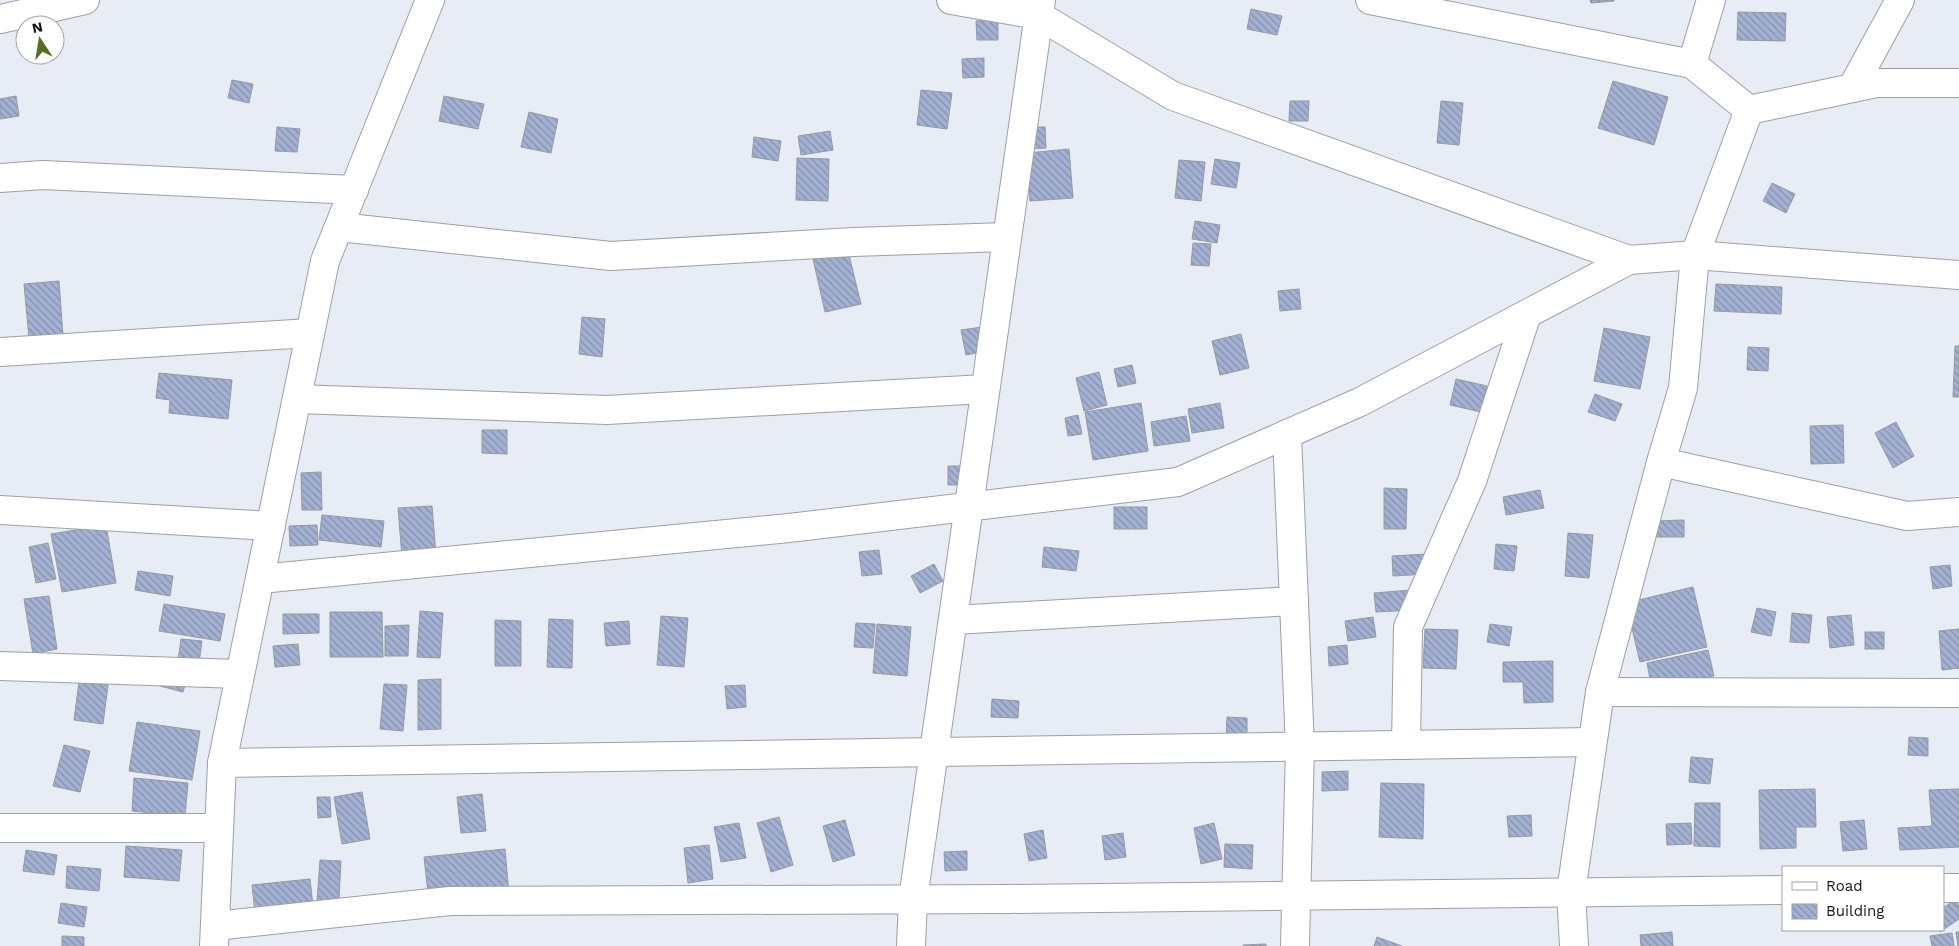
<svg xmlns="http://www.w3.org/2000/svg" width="1959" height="946" font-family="'Work Sans',sans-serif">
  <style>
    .building { fill: url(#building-back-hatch); stroke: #9498a0 }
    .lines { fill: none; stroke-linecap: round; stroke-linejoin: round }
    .minor-casing { stroke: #9c9fa7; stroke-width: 30 }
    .minor { stroke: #fff; stroke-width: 28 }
  </style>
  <defs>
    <pattern id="building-back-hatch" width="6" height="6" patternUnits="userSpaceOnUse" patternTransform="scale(1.25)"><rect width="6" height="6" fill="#a3b1d3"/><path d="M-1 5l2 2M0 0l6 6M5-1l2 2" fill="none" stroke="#848faa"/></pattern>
  </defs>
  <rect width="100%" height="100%" fill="#e8ecf5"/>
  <g class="building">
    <path d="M1590 0H1614V1L1591 3Z"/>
    <path d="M1251 9 1282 16 1277 35 1247 29Z"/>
    <path d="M1738 12 1786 13 1785 41 1737 40Z"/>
    <path d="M998 20V40H977L976 21Z"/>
    <path d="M984 58V77L963 78 962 59Z"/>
    <path d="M232 80 253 84 249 103 228 98Z"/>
    <path d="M1613 81 1668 97 1654 145 1598 128Z"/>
    <path d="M921 90 952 93 947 129 917 125Z"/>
    <path d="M16 96 19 116 0 119V99Z"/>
    <path d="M444 96 484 104 478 129 439 121Z"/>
    <path d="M1290 101H1309L1308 121H1289Z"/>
    <path d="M1441 101 1463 103 1459 145 1437 143Z"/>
    <path d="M529 112 558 119 551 153 521 147Z"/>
    <path d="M277 127 300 129 297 152 275 151Z"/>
    <path d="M1028 127H1045L1046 148 1028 149Z"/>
    <path d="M830 131 833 150 801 155 798 136Z"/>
    <path d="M754 137 781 141 778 161 752 157Z"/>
    <path d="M1069 149 1073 198 1030 201 1027 153Z"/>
    <path d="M797 158 829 159 828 201 796 200Z"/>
    <path d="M1215 159 1240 163 1236 188 1211 184Z"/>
    <path d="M1179 160 1205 162 1201 201 1175 198Z"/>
    <path d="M1772 183 1795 194 1786 213 1763 201Z"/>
    <path d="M1195 221 1220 225 1217 243 1192 239Z"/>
    <path d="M1193 243 1211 244 1209 266 1191 265Z"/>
    <path d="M848 251 861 304 825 312 813 259Z"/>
    <path d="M59 281 63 336 29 338 24 284Z"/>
    <path d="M1716 284 1782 287 1781 314 1714 311Z"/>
    <path d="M1299 289 1301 309 1280 311 1278 291Z"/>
    <path d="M582 317 605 319 602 357 579 354Z"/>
    <path d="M982 327 986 351 966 355 961 330Z"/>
    <path d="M1604 328 1650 337 1640 389 1594 381Z"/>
    <path d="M1241 334 1249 368 1220 375 1212 341Z"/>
    <path d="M1955 346H1959V397H1953Z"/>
    <path d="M1748 347 1769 348 1768 371 1747 370Z"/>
    <path d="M1132 365 1136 383 1118 387 1114 369Z"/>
    <path d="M1099 372 1107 405 1084 411 1076 378Z"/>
    <path d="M159 373 232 380 228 419 169 413 170 400 156 398Z"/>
    <path d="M1456 379 1487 386 1481 412 1450 405Z"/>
    <path d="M1595 394 1622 404 1615 421 1588 412Z"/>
    <path d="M1141 403 1148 451 1093 460 1085 412Z"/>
    <path d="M1220 403 1224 428 1192 433 1188 409Z"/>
    <path d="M1078 415 1082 434 1068 436 1065 418Z"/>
    <path d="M1186 416 1190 441 1154 446 1151 422Z"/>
    <path d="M1896 422 1914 456 1893 468 1875 433Z"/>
    <path d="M1843 425 1844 463 1811 464 1810 426Z"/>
    <path d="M482 430H507V454L482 453Z"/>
    <path d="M948 466H981L980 485H948Z"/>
    <path d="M321 472 322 510H302L301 473Z"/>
    <path d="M1384 488 1407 489 1406 529H1384Z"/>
    <path d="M1540 490 1544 508 1506 515 1503 497Z"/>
    <path d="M432 506 436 554 402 557 398 508Z"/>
    <rect x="1114" y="507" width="33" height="22"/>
    <path d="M322 515 384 521 381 547 319 540Z"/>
    <path d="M1684 520V537H1654L1653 521Z"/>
    <path d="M106 525 116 583 62 592 51 534Z"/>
    <path d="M317 525 318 545 290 546 289 526Z"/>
    <path d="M1568 533 1593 535 1589 578 1565 576Z"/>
    <path d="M48 543 56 579 36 583 29 547Z"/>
    <path d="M1496 544 1517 546 1514 571 1494 569Z"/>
    <path d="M1044 547 1079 551 1076 571 1042 567Z"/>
    <path d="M879 550 882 574 862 576 859 552Z"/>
    <path d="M1427 554 1428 574 1393 576 1392 556Z"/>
    <path d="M934 564 943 581 920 593 911 576Z"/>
    <path d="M1950 565 1952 586 1933 589 1930 567Z"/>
    <path d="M138 571 173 576 170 596 135 590Z"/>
    <path d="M1693 587 1707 647 1640 662 1626 603Z"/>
    <path d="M1411 590 1412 610 1376 612 1374 593Z"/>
    <path d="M49 596 57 649 33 654 24 599Z"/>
    <path d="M164 604 225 614 220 641 159 631Z"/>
    <path d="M1757 608 1776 612 1771 636 1751 632Z"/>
    <path d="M420 611 443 613 440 658 417 657Z"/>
    <path d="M330 612H382L383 657H330Z"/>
    <path d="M1792 613 1812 615 1809 643 1790 642Z"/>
    <path d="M283 614H319V633L283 634Z"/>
    <path d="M1851 615 1854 645 1830 648 1827 617Z"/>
    <path d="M661 616 688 618 684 667 657 665Z"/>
    <path d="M1373 617 1376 637 1348 641 1345 621Z"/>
    <path d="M549 619 573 620 572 668 547 667Z"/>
    <path d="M495 620 521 621V666H495Z"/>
    <path d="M629 621 630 644 606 646 604 623Z"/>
    <path d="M856 623 875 624 873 648 854 647Z"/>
    <path d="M877 624 911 627 907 676 873 673Z"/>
    <path d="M1490 624 1512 627 1509 646 1487 642Z"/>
    <path d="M409 625 408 656H385V626Z"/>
    <path d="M1425 629 1458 630 1456 669 1423 668Z"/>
    <path d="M1959 629V668L1942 670 1939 631Z"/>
    <rect x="1865" y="632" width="19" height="17"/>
    <path d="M181 639 202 641 199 663 178 661Z"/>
    <path d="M298 644 300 665 275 667 273 646Z"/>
    <path d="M1347 645 1348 664 1329 666 1328 647Z"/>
    <path d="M1708 650 1714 676 1652 689 1647 663Z"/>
    <path d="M1553 661V702L1524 703 1523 682H1503V662Z"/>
    <path d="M165 669 188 675 183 692 160 686Z"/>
    <path d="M441 679V729L418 730V680Z"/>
    <path d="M79 682 108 685 103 724 74 720Z"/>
    <path d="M384 684 407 685 403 731 380 729Z"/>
    <path d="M745 685 746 707 727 709 725 686Z"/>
    <path d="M992 699 1019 701 1018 718 991 717Z"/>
    <path d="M1227 717 1247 718V741H1226Z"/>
    <path d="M137 722 200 731 192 780 129 771Z"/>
    <path d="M1909 737 1928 738V756L1908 755Z"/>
    <path d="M64 745 90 751 80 792 53 786Z"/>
    <path d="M1691 757 1713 759 1710 784 1689 782Z"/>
    <path d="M1348 771V790L1322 791V772Z"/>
    <path d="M134 778 188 783 185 816 132 811Z"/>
    <path d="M1381 783 1424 784 1423 839 1379 837Z"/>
    <path d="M1815 789 1816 827H1796V848L1760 849 1759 790Z"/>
    <path d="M1959 789V847L1900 850 1898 828 1932 826 1929 790Z"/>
    <path d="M362 792 370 839 342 844 334 797Z"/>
    <path d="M482 794 486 831 461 833 457 797Z"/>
    <path d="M317 797H330L331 817 318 818Z"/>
    <path d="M1695 803H1720V847L1694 846Z"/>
    <path d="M1531 815 1532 836 1509 837 1507 816Z"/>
    <path d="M779 817 793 865 771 872 757 823Z"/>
    <path d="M845 820 855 855 833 862 823 826Z"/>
    <path d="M1864 820 1867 849 1843 851 1840 822Z"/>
    <path d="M739 823 746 858 721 862 714 827Z"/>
    <path d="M1214 823 1222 859 1201 864 1194 828Z"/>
    <path d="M1691 823 1692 844 1667 845 1666 824Z"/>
    <path d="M1043 830 1047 858 1029 861 1024 834Z"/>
    <path d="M1123 833 1126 857 1105 860 1102 836Z"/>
    <path d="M1225 844 1253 845 1252 869 1224 867Z"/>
    <path d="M709 845 713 879 688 883 684 848Z"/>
    <path d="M126 846 182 850 179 881 124 877Z"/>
    <path d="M505 849 509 894 429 901 424 857Z"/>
    <path d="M26 850 57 855 54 875 23 871Z"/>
    <path d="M967 851V870L945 871 944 852Z"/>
    <path d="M320 860 341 861 338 916 316 915Z"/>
    <path d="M67 866 101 869 99 891 66 888Z"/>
    <path d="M310 879 313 906 255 912 252 885Z"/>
    <path d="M1955 900 1959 906V919L1940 932 1939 930H1943V908Z"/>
    <path d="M61 903 87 907 84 927 58 923Z"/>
    <path d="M1672 932 1673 946H1641L1640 935Z"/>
    <path d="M1956 932H1959V946H1958Z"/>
    <path d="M1952 933 1954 946H1932L1930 936Z"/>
    <path d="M62 936 84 937V946H62Z"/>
    <path d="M1377 937 1402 946H1374Z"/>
    <path d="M1266 944V946H1243V945Z"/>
  </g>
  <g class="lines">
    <defs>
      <g id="minor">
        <path d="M951 0 1038 15 1173 96 1629 260 1695 255 1959 275"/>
        <path d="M1370 0 1692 64 1749 110 1876 83H1959"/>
        <path d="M0 19 85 0"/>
        <path d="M1692 64 1711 0"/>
        <path d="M1852 88 1900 0"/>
        <path d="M0 178 43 175 354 190"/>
        <path d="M339 227 611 256 853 242 1007 237"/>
        <path d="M0 352 310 333"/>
        <path d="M297 399 607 410 985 389"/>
        <path d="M1287 434 1300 747 1295 946"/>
        <path d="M1661 462 1907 516 1959 512"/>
        <path d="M0 510 271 526"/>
        <path d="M260 579 789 528 1178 482 1360 402 1629 260"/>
        <path d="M953 620 1294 601"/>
        <path d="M0 666 240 674"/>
        <path d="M1600 692 1959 693"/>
        <path d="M1406 745 1408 627 1472 481 1527 314"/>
        <path d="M222 763 1592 742"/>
        <path d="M0 828H219"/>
        <path d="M1943 888H1959"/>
        <path d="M215 926 450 901 1007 899 1783 890"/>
        <path d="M214 946 222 763 325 261 430 0"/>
        <path d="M911 946 913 899 1041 0"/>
        <path d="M1574 946 1571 892 1600 692 1661 462 1683 388 1695 255 1749 110"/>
      </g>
    </defs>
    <use href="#minor" class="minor-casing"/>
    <use href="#minor" class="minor"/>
  </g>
  <rect x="1782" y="866" width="162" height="65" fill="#ffffff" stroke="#a1a2a3"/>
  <rect x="1792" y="882" width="25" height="8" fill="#ffffff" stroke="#a1a2a3"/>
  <text x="1826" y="891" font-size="15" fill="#151619">Road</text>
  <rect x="1792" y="904" width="25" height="15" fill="url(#building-back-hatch)" stroke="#a1a2a3"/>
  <text x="1826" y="916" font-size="15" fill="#151619">Building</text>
  <g transform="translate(40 40) rotate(348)"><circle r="24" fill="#ffffff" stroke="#a1a2a3"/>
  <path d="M0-4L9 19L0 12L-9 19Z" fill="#566e20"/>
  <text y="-8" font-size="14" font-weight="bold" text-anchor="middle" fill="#151619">N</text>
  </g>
</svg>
